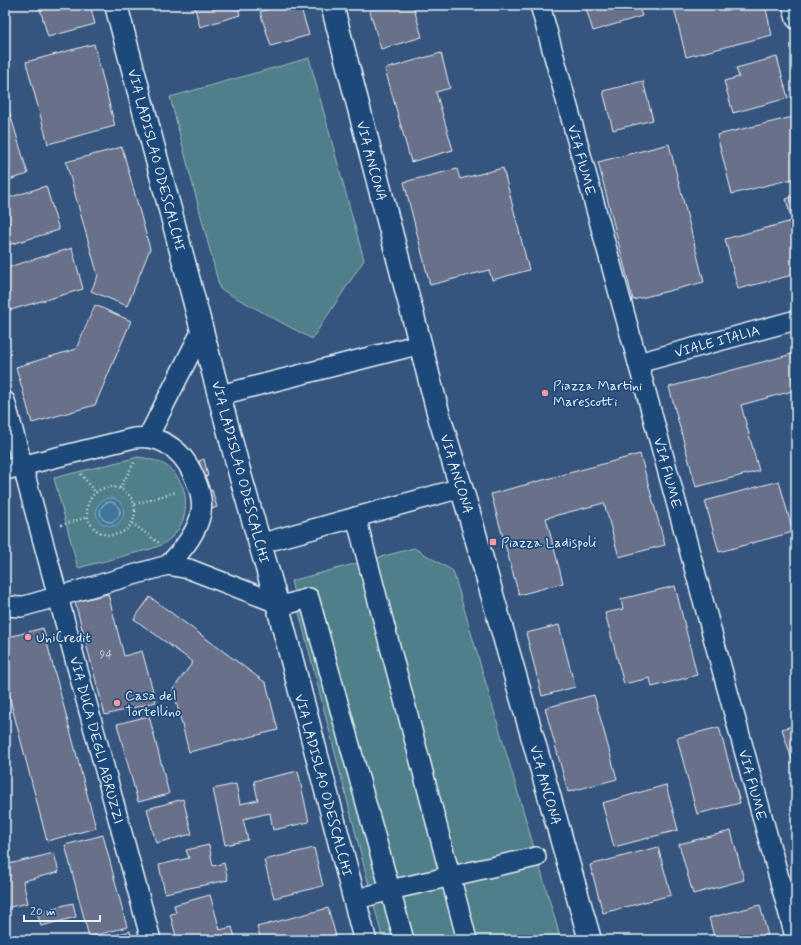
<svg xmlns="http://www.w3.org/2000/svg" width="801" height="945" font-family="Mynerve,sans-serif">
  <style>
    .green { fill: #507f89; stroke: #9cb8c0 }
    .water { fill: #3f7799; stroke: #83a8bf }
    .lines { fill: none; stroke-linecap: round; stroke-linejoin: round }
    .shore { stroke: #a4c0d2; stroke-width: 1 }
    .building { fill: #68708a; stroke: #e8f1f8 }
    .street-casing { stroke: #e8f1f8; stroke-width: 22 }
    .secondary-casing { stroke: #e8f1f8; stroke-width: 25 }
    .path { stroke: #e8f1f8; stroke-width: 2.5; stroke-dasharray: 1 3; stroke-linecap: butt }
    .street { stroke: #1f4a7a; stroke-width: 19 }
    .secondary { stroke: #1f4a7a; stroke-width: 22 }
    .poi-dot { fill: #ff9aa2; stroke: #1f4a7a; stroke-width: 1.5 }
    .labels { text-anchor: middle; stroke-width: 3.5; stroke-linejoin: round; paint-order: stroke }
    .number-label { font-size: 12px; fill: #c8d1dc }
    .street-label { font-size: 14px; fill: #e8f1f8; stroke: #1f4a7a }
    .poi-label { font-size: 14px; fill: #e8f1f8; stroke: #1f4a7a; text-anchor: start }
  </style>
  <rect width="100%" height="100%" fill="#35557f"/>
  <filter id="ink" filterUnits="userSpaceOnUse"><feTurbulence type="fractalNoise" baseFrequency=".025" numOctaves="2"/><feDisplacementMap in="SourceGraphic" scale="8" xChannelSelector="R" yChannelSelector="G"/><feConvolveMatrix kernelMatrix="1 2 1 2 8 2 1 2 1" color-interpolation-filters="sRGB"/></filter>
  <g filter="url(#ink)">
    <g class="green">
      <path d="M309 58 364 260 312 339 220 289 170 97Z"/>
      <path d="M138 457C159 460 172 465 182 485 186 494 186 503 185 512 183 524 176 535 166 542 156 549 142 551 131 554 114 559 96 563 78 568L54 478Z"/>
      <path d="M414 548 453 571 561 940H383L291 581Z"/>
    </g>
    <circle class="water" cx="110" cy="512" r="14"/>
    <g class="lines">
      <circle class="shore" cx="110" cy="512" r="10"/>
    </g>
    <g class="building">
      <path d="M39 5H90L95 24 48 37Z"/>
      <path d="M194 5H237L240 15 200 27Z"/>
      <path d="M283 5H300L309 35 271 46 260 12Z"/>
      <path d="M368 5H413L422 37 381 49Z"/>
      <path d="M585 5H638L642 16 593 31Z"/>
      <path d="M685 5H765L772 35 686 57 674 8Z"/>
      <path d="M94 44 115 126 48 144 26 62Z"/>
      <path d="M441 53 450 88 436 92 453 150 411 162 385 69Z"/>
      <path d="M777 57 788 98 733 113 724 81 739 77 736 68Z"/>
      <path d="M643 81 653 120 613 130 603 91Z"/>
      <path d="M5 97 28 174 5 181Z"/>
      <path d="M793 117 796 129V178L732 194 717 135Z"/>
      <path d="M669 144 704 282 633 300 598 162Z"/>
      <path d="M122 147 150 249 127 306 91 291 98 276 66 162Z"/>
      <path d="M503 168 529 270 492 280 489 270 430 285 404 182 457 169 460 179Z"/>
      <path d="M46 186 59 230 5 246V199Z"/>
      <path d="M796 196V274L738 289 725 239 792 221 786 199Z"/>
      <path d="M72 248 83 289 7 311 5 305V268Z"/>
      <path d="M95 305 131 321 95 405 32 423 16 367 76 349Z"/>
      <path d="M796 353V390L741 405 759 471 696 487 669 387Z"/>
      <path d="M640 454 665 545 619 557 604 503 546 518 563 583 519 595 491 494Z"/>
      <path d="M204 459 208 476 204 477 199 461Z"/>
      <path d="M779 481 793 532 719 552 705 501Z"/>
      <path d="M212 490 217 507 212 509 207 492Z"/>
      <path d="M675 586 697 675 652 687 650 678 624 684 605 613 623 609 621 599Z"/>
      <path d="M108 594 124 656 142 651 156 702 105 715 75 602Z"/>
      <path d="M150 597 266 683 278 730 189 752 173 689 193 662 134 619Z"/>
      <path d="M559 625 575 687 542 696 526 633Z"/>
      <path d="M43 628 96 828 47 841 5 680V638Z"/>
      <path d="M594 695 617 779 568 792 545 708Z"/>
      <path d="M149 716 169 794 138 802 117 724Z"/>
      <path d="M796 725V772L782 729Z"/>
      <path d="M719 727 740 803 697 814 677 738Z"/>
      <path d="M298 771 309 822 273 830 270 813 243 819 248 840 225 845 213 789 236 784 240 804 258 800 254 781Z"/>
      <path d="M666 785 678 830 614 847 602 803Z"/>
      <path d="M183 799 192 834 156 843 147 809Z"/>
      <path d="M731 831 744 880 693 894 679 844Z"/>
      <path d="M103 835 127 927 89 937 65 845Z"/>
      <path d="M209 845 213 866 224 863 228 880 165 893 159 865 189 858 186 850Z"/>
      <path d="M658 847 671 895 603 913 590 865Z"/>
      <path d="M314 848 323 886 274 898 264 860Z"/>
      <path d="M54 853 59 872 23 881 28 903 5 908V865Z"/>
      <path d="M210 895 220 930 232 927 236 940H177L170 914 176 913 174 905Z"/>
      <path d="M73 903 76 917 41 926 37 912Z"/>
      <path d="M760 905 769 940H715L709 918Z"/>
      <path d="M328 908 337 940H261L257 927Z"/>
      <path d="M130 931 132 940H97Z"/>
    </g>
    <g class="lines">
      <defs>
        <g id="street">
          <path d="M540 5 796 940"/>
          <path d="M792 5 796 19"/>
          <path d="M638 363 796 320"/>
          <path d="M220 395 421 344"/>
          <path d="M5 401 151 940"/>
          <path d="M148 437 202 330"/>
          <path d="M5 470 134 438C166 434 187 455 197 484 201 494 203 506 200 517 195 535 182 551 168 565L21 607 5 606"/>
          <path d="M356 517 467 940"/>
          <path d="M259 544 461 488"/>
          <path d="M168 565 189 569 277 603"/>
          <path d="M278 607 309 598 404 940"/>
          <path d="M354 900 390 890 536 857"/>
        </g>
        <g id="secondary">
          <path d="M116 5 241 478 277 603 365 940"/>
          <path d="M332 5 439 416 469 513 590 940"/>
        </g>
      </defs>
      <use href="#street" class="street-casing"/>
      <use href="#secondary" class="secondary-casing"/>
      <g class="path">
        <path d="M81 474 96 493"/>
        <circle cx="111" cy="511" r="24"/>
        <path d="M120 488 135 461"/>
        <path d="M135 504 176 492"/>
        <path d="M132 523 159 543"/>
        <path d="M61 525 88 517"/>
      </g>
      <use href="#street" class="street"/>
      <use href="#secondary" class="secondary"/>
    </g>
  </g>
  <g class="poi-dot">
    <circle cx="545" cy="393" r="4"/>
    <rect x="489" y="538" width="8" height="8" rx="2"/>
    <circle cx="28" cy="637" r="4"/>
    <circle cx="117" cy="703" r="4"/>
  </g>
  <g class="labels">
    <g class="number-label">
      <text x="106" y="658">94</text>
    </g>
    <g class="street-label">
      <text transform="translate(157 160) rotate(75)" y="5">VIA LADISLAO ODESCALCHI</text>
      <text transform="translate(582 160) rotate(75)" y="5">VIA FIUME</text>
      <text transform="translate(372 161) rotate(75)" y="5">VIA ANCONA</text>
      <text transform="translate(717 341) rotate(-15)" y="5">VIALE ITALIA</text>
      <text transform="translate(241 472) rotate(75)" y="5">VIA LADISLAO ODESCALCHI</text>
      <text transform="translate(668 473) rotate(75)" y="5">VIA FIUME</text>
      <text transform="translate(457 474) rotate(73)" y="5">VIA ANCONA</text>
      <text transform="translate(97 740) rotate(75)" y="5">VIA DUCA DEGLI ABRUZZI</text>
      <text transform="translate(324 785) rotate(75)" y="5">VIA LADISLAO ODESCALCHI</text>
      <text transform="translate(546 785) rotate(74)" y="5">VIA ANCONA</text>
      <text transform="translate(753 785) rotate(75)" y="5">VIA FIUME</text>
    </g>
    <g class="poi-label">
      <text x="553" y="390">Piazza Martini<tspan x="553" dy="16">Marescotti</tspan></text>
      <text x="501" y="547">Piazza Ladispoli</text>
      <text x="36" y="642">UniCredit</text>
      <text x="125" y="700">Casa del<tspan x="125" dy="16">Tortellino</tspan></text>
    </g>
  </g>
  <rect width="801" height="945" fill="none" stroke="#1f4a7a" stroke-width="20"/>
  <rect x="10" y="10" width="781" height="925" fill="none" stroke="#e8f1f8" stroke-width="1.5" filter="url(#ink)"/>
  <path d="M24 915v6h76v-6" fill="none" stroke="#e8f1f8" stroke-width="2"/>
  <text x="30" y="915" font-size="12" fill="#e8f1f8" stroke="#1f4a7a" stroke-width="3" paint-order="stroke">20 m</text>
</svg>
